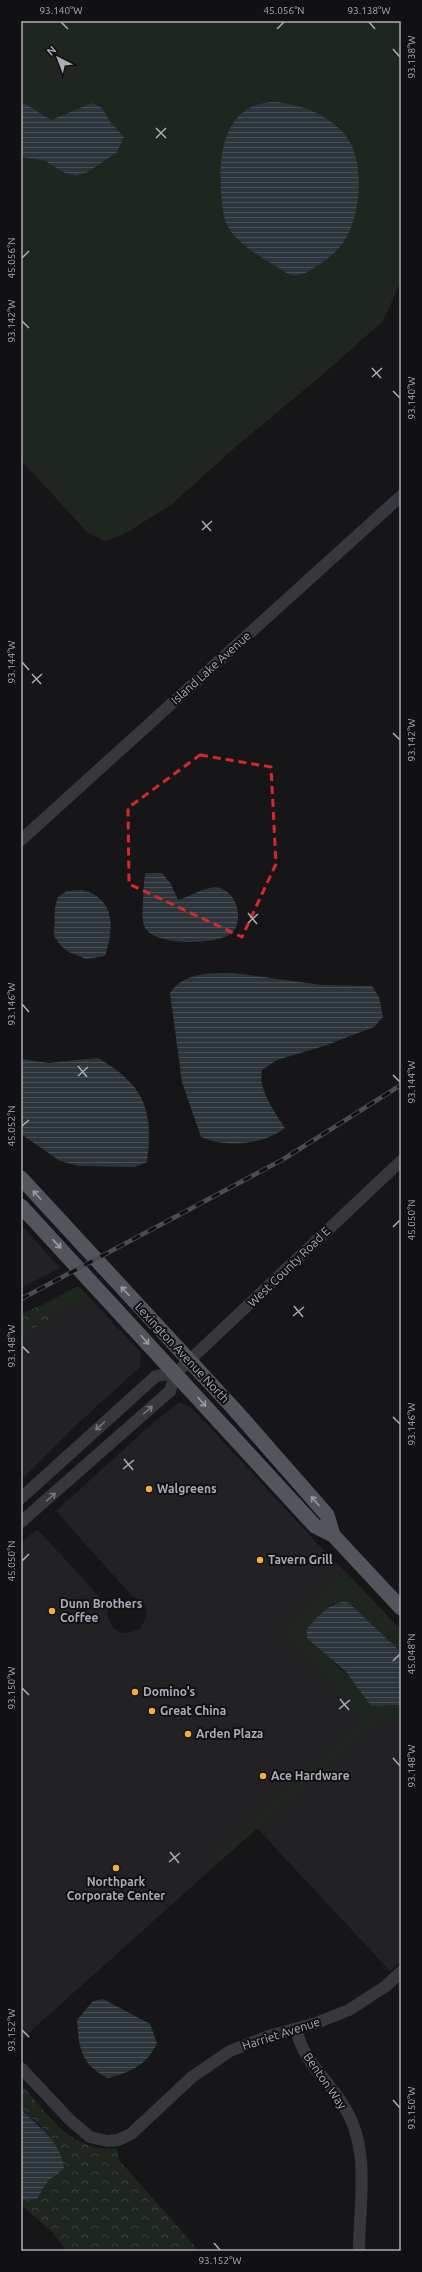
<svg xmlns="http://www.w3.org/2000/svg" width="422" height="2272" font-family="Ubuntu,sans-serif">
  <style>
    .built { fill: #222225 }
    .grass { fill: #1e261f }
    .forest { fill: url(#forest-crowns) }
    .water { fill: url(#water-rules) }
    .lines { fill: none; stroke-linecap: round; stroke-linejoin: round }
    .minor { stroke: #37383d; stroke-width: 12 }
    .major { stroke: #53555c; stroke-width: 15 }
    .rail-casing { stroke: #4a4c52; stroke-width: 4.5 }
    .rail { stroke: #111113; stroke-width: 3; stroke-dasharray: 9; stroke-linecap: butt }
    .oneway { stroke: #979ba6 }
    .oneway2 { stroke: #757881 }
    .marked { fill: none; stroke: #d62828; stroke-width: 3; stroke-dasharray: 8 5; stroke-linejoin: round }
    .ticks { fill: none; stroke: #a8adb8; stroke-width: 1.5 }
    .poi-dot { fill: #f2b134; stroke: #111113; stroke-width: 1.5 }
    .labels { text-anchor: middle; stroke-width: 4; stroke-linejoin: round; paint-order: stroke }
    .street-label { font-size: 12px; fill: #a8adb8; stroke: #111113 }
    .poi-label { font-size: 12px; font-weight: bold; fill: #a8adb8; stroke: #111113; text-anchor: start }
    .neatline { fill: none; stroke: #a8adb8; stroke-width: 1.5 }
    .ticks-label { font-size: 10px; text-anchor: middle; fill: #a8adb8 }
  </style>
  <defs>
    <pattern id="forest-crowns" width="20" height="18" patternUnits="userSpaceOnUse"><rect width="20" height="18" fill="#1e261f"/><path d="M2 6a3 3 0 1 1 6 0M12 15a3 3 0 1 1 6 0" fill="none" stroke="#3c433d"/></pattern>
    <pattern id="water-rules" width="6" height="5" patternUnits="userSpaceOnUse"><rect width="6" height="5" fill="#2c353c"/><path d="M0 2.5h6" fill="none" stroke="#485056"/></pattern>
  </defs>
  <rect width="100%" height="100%" fill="#161618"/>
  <g class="built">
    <path d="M21 1225 60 1268 21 1288Z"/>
    <path d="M90 1298 141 1353 140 1367 74 1427 21 1480V1337L58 1314Z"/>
    <path d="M180 1402 192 1409 205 1422 328 1555 348 1574H345L333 1581 282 1630 283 1634 362 1720 211 1856 217 1864 21 2040V1543L36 1530 39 1531 109 1607 107 1616 113 1628 122 1633H128L140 1629 147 1615 145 1605 132 1596 56 1511 155 1421Z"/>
    <path d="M390 1719 401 1720V1961L390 1971 257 1828 377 1723Z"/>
  </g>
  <g class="grass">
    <path d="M21 21H401V281L383 321 321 376 239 444 172 504 123 535 104 541 87 532 21 460Z"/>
    <path d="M78 1286 90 1298 58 1314 46 1312 42 1305Z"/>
    <path d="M348 1574 401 1630V1652L349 1603H334L307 1629 336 1665 352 1679 371 1706 401 1705V1720L390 1719 377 1723 217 1864 211 1856 362 1720 283 1634 282 1630 333 1581 342 1575Z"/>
  </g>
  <g class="forest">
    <path d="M42 1305 46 1312 58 1314 21 1337V1314Z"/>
    <path d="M21 2084C48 2114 72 2154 117 2148L119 2160 199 2251H66L53 2233 21 2205V2198L24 2200 37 2199 63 2160 41 2126 21 2110Z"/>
  </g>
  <g class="water">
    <path d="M277 102C303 105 329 115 346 136 365 161 361 212 346 238 340 249 328 259 318 265 307 272 301 278 288 274 269 261 243 249 230 230 223 220 223 211 222 201 217 159 222 101 277 102Z"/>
    <path d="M24 103 51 120 92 103 102 108 111 123 124 137 117 152 88 172 76 176 65 173 45 161 22 157 21 104Z"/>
    <path d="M145 873H162L171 884 178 900C188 897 199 890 210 888 233 883 246 916 233 932 222 945 150 948 144 925 141 915 144 885 145 873Z"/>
    <path d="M82 890C116 898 114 929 105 956L86 959 69 952 61 946 54 936 55 907 58 897 67 891Z"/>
    <path d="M234 973 322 985 372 986 379 997 383 1017 374 1027 324 1046 277 1060 262 1070C258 1090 275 1112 285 1128 263 1145 226 1148 201 1137L182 1082 170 993C184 972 210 973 234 973Z"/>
    <path d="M98 1058C144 1085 154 1109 147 1162L135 1167 79 1166 60 1161 21 1134V1059L49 1063Z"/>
    <path d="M345 1602 349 1603 401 1652V1705L371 1706 346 1672 307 1638V1629C318 1617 328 1603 345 1602Z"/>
    <path d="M103 1999 150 2024 157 2043C147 2065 131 2072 108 2078 80 2064 79 2048 77 2020L93 2001Z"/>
    <path d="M21 2110C38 2125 62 2144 64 2168L48 2181 37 2199 24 2200 21 2198Z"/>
  </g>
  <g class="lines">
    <g class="minor">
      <path d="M21 840 401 496"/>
      <path d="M21 1498 156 1376 176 1373"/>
      <path d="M21 1522 170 1391 176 1373 401 1161"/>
      <path d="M296 2029C304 2063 325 2076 342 2103 372 2148 359 2201 359 2251"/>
      <path d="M21 2068 71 2121 90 2137 107 2141 118 2140 131 2134 192 2077 230 2051 269 2036 316 2023 349 2010 386 1986 401 1972"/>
    </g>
    <g class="major">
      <path d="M21 1178 235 1410 327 1515 333 1535"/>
      <path d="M21 1206 315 1526 333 1535 401 1608"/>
    </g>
    <defs>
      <path id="rail" d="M21 1299 282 1160 401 1085"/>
    </defs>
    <use href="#rail" class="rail-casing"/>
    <use href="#rail" class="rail"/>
  </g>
  <defs><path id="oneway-shaft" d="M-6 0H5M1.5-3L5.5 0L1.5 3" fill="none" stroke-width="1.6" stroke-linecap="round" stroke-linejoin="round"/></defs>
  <g class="oneway">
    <use href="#oneway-shaft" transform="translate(37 1195) rotate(-132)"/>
    <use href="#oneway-shaft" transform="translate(57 1244) rotate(47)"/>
    <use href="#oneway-shaft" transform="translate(125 1291) rotate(-133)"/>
    <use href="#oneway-shaft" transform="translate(145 1340) rotate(48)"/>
    <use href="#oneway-shaft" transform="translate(202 1402) rotate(48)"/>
    <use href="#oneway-shaft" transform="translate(315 1501) rotate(-131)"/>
  </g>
  <g class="oneway2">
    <use href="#oneway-shaft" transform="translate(148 1410) rotate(-42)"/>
    <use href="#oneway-shaft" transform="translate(100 1426) rotate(138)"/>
    <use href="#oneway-shaft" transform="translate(51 1497) rotate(-42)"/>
  </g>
  <path class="marked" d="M200 755 271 767 276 864 242 937 129 884 128 808Z"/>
  <path class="ticks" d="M61 22 68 29M369 22 375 29M277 29 284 22M393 49 400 57M156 128 166 138M156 138 166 128M22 258 29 251M22 321 29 328M372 368 381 378M372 377 382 368M393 391 400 398M202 521 211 531M202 530 212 521M22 662 29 670M32 674 41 684M32 683 42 674M393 733 400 740M248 913 257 924M248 923 258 914M22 1004 29 1012M78 1066 87 1077M393 1075 400 1082M78 1076 88 1067M22 1126 29 1120M393 1227 400 1220M294 1306 303 1317M293 1316 304 1307M22 1346 29 1353M393 1417 400 1424M124 1459 133 1470M123 1469 134 1460M22 1561 29 1554M393 1661 400 1654M22 1688 29 1695M340 1699 349 1710M339 1709 350 1700M393 1758 400 1766M170 1852 179 1863M169 1862 180 1853M22 2030 29 2037M393 2100 400 2108M214 2243 220 2250"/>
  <g class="poi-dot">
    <circle cx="149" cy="1489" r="4"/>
    <circle cx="260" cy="1560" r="4"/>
    <circle cx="52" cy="1611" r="4"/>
    <circle cx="135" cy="1692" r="4"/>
    <circle cx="152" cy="1711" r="4"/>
    <circle cx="188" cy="1734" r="4"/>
    <circle cx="263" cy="1776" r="4"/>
    <circle cx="116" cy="1868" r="4"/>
  </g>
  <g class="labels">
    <g class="street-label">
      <text transform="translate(211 668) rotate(-42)" y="4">Island Lake Avenue</text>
      <text transform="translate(289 1267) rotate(-44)" y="4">West County Road E</text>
      <text transform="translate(182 1353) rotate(47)" y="4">Lexington Avenue North</text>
      <text transform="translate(281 2034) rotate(-18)" y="4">Harriet Avenue</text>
      <text transform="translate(325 2081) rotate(55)" y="4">Benton Way</text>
    </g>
    <g class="poi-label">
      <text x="157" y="1493">Walgreens</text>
      <text x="268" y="1564">Tavern Grill</text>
      <text x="60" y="1608">Dunn Brothers<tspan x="60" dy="14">Coffee</tspan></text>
      <text x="143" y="1696">Domino's</text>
      <text x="160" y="1715">Great China</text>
      <text x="196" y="1738">Arden Plaza</text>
      <text x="271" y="1780">Ace Hardware</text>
      <text x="116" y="1886" text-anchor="middle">Northpark<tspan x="116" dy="14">Corporate Center</tspan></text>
    </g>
  </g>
  <rect width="422" height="2272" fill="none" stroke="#111113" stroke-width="44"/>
  <g transform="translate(58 58) rotate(318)" stroke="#111113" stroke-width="3" paint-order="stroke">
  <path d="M0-3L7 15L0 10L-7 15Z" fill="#a8adb8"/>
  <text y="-6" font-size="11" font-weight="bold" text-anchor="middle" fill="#a8adb8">N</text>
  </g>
  <rect x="22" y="22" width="378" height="2228" class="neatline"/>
  <g class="ticks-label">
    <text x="61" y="14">93.140°W</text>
    <text x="284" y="14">45.056°N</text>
    <text x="369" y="14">93.138°W</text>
    <text transform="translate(411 57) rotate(-90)" y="4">93.138°W</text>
    <text transform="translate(11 258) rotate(-90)" y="4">45.056°N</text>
    <text transform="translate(11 321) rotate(-90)" y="4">93.142°W</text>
    <text transform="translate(411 398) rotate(-90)" y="4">93.140°W</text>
    <text transform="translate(11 662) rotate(-90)" y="4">93.144°W</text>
    <text transform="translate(411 740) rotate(-90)" y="4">93.142°W</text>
    <text transform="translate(11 1004) rotate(-90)" y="4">93.146°W</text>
    <text transform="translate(411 1082) rotate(-90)" y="4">93.144°W</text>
    <text transform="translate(11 1126) rotate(-90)" y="4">45.052°N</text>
    <text transform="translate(411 1220) rotate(-90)" y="4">45.050°N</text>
    <text transform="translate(11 1346) rotate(-90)" y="4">93.148°W</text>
    <text transform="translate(411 1424) rotate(-90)" y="4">93.146°W</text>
    <text transform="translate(11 1561) rotate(-90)" y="4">45.050°N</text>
    <text transform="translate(411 1654) rotate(-90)" y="4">45.048°N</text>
    <text transform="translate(11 1688) rotate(-90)" y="4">93.150°W</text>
    <text transform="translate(411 1766) rotate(-90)" y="4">93.148°W</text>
    <text transform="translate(11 2030) rotate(-90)" y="4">93.152°W</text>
    <text transform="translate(411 2108) rotate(-90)" y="4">93.150°W</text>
    <text x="220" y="2264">93.152°W</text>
  </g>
</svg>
